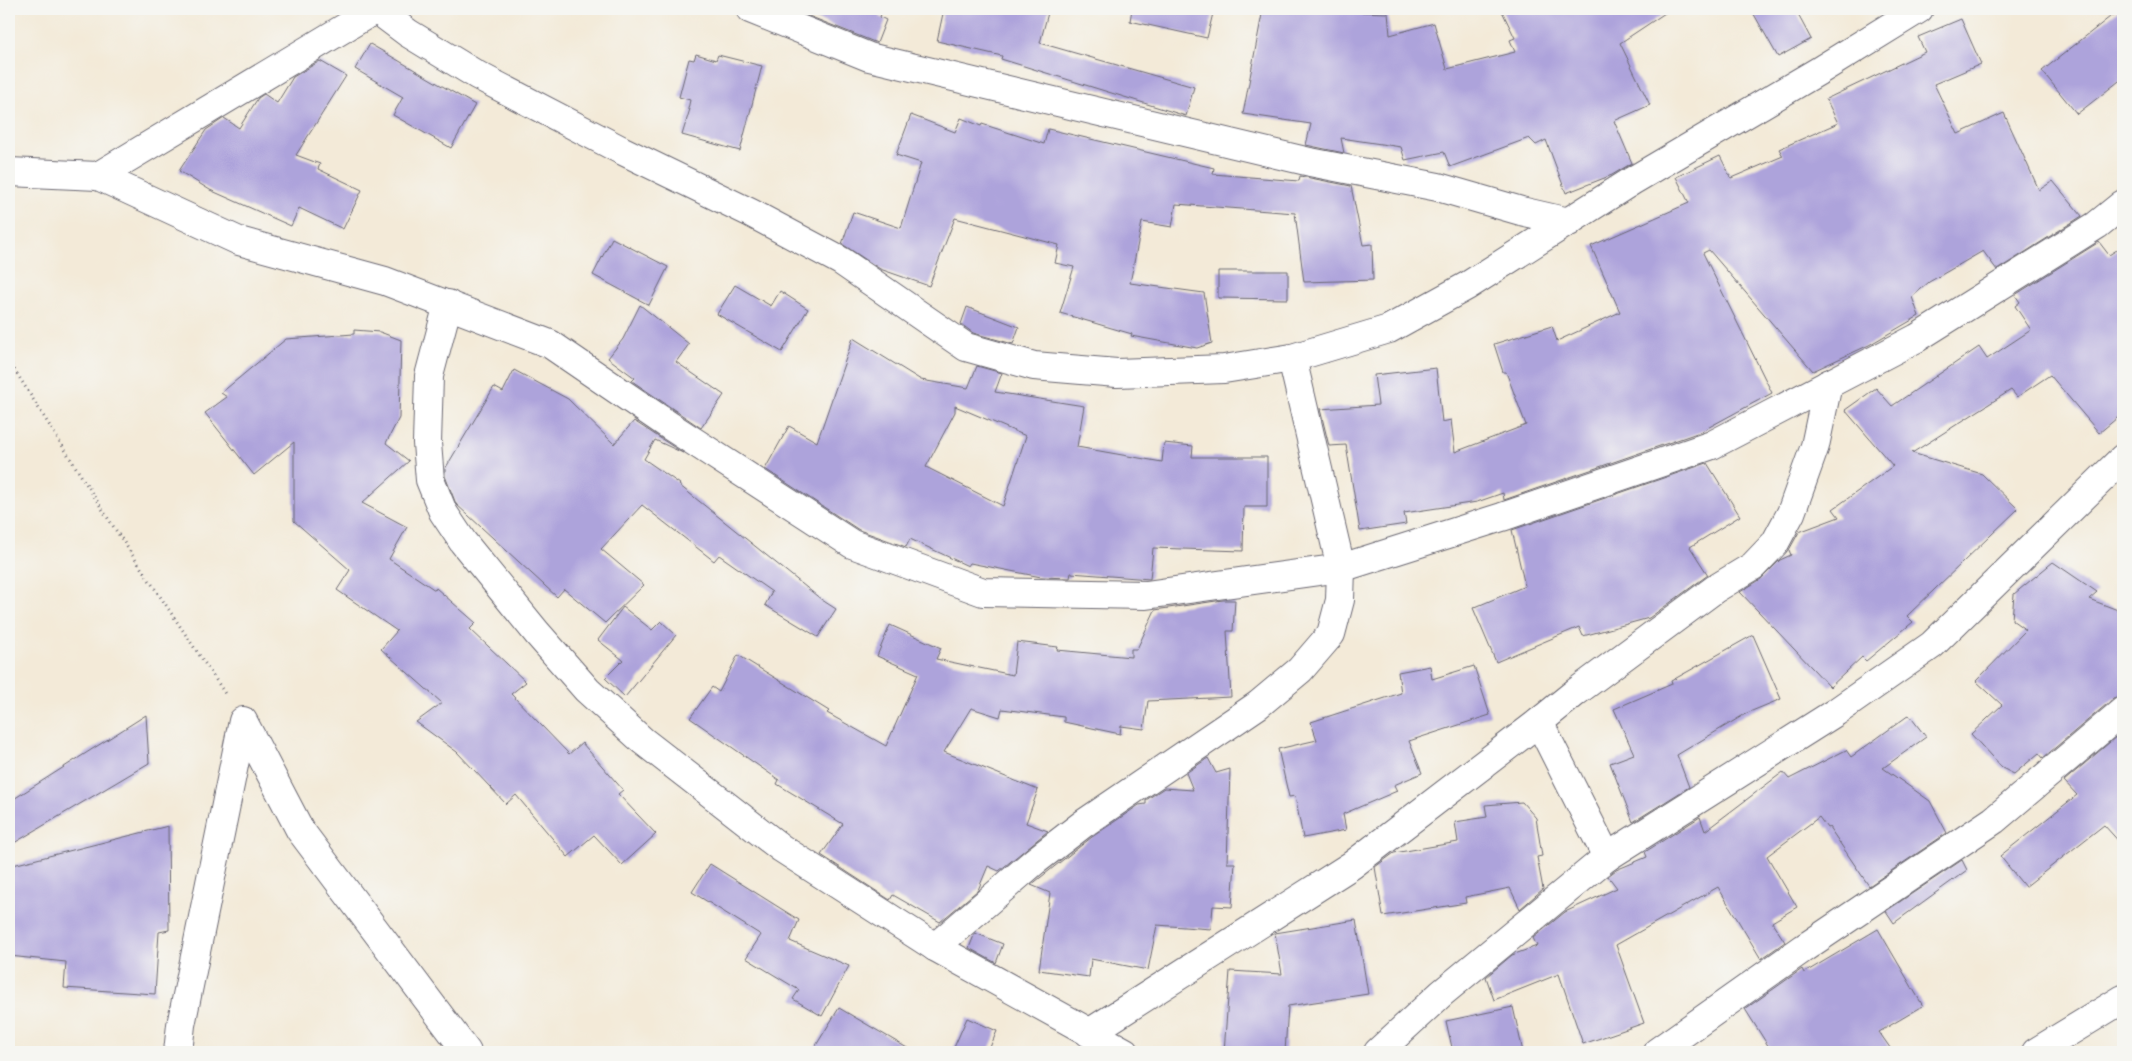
<svg xmlns="http://www.w3.org/2000/svg" width="2132" height="1061" font-family="'Comic Neue',sans-serif">
  <style>
    .building { fill: #ada3db; fill-rule: evenodd }
    .lines { fill: none; stroke-linecap: round; stroke-linejoin: round }
    .street-casing { stroke: #6b6872; stroke-width: 30 }
    .primary-casing { stroke: #6b6872; stroke-width: 30 }
    .path { stroke: #6b6872; stroke-width: 3; stroke-dasharray: 1 4; stroke-linecap: butt }
    .street { stroke: #fff; stroke-width: 28 }
    .primary { stroke: #fff; stroke-width: 28 }
  </style>
  <rect width="100%" height="100%" fill="#f6f6f2"/>
  <filter id="ink" filterUnits="userSpaceOnUse"><feTurbulence type="fractalNoise" baseFrequency=".02" numOctaves="2"/><feDisplacementMap in="SourceGraphic" scale="10" xChannelSelector="R" yChannelSelector="G"/><feConvolveMatrix kernelMatrix="1 2 1 2 8 2 1 2 1" color-interpolation-filters="sRGB"/></filter>
  <filter id="wash" filterUnits="userSpaceOnUse"><feTurbulence type="fractalNoise" baseFrequency=".0096" numOctaves="4" result="noise"/><feDisplacementMap in="SourceGraphic" scale="20" xChannelSelector="R" yChannelSelector="G"/><feGaussianBlur stdDeviation="1.12" result="paint"/><feColorMatrix in="noise" values="0 0 0 0 0 0 0 0 0 0 0 0 0 0 0 0 0 1.4 0 .05"/><feComposite in="paint" operator="in"/></filter>
  <g filter="url(#wash)">
    <rect width="100%" height="100%" fill="#f3ead8"/>
    <g id="blocks">
      <g class="building">
        <path d="M791 9H883L880 17 886 20 877 43Z"/>
        <path d="M944 9H1049L1040 43 1194 87 1186 116 1001 59 1002 56 937 41Z"/>
        <path d="M1132 9H1214L1207 38 1130 21Z"/>
        <path d="M1263 9H1325V11L1388 13 1390 35 1434 23 1447 69 1515 52 1510 40 1515 38 1501 9H1671L1620 43 1650 105 1614 121 1632 163 1612 175 1566 193 1546 140 1536 145 1529 138 1450 167 1444 152 1405 160 1401 147 1341 138 1344 153 1306 145 1311 124 1243 114Z"/>
        <path d="M1751 9H1795L1811 39 1778 57Z"/>
        <path d="M2120 9H2123V78L2077 114 2042 71Z"/>
        <path d="M1961 19 1981 64 1934 84 1958 134 2004 113 2039 190 2053 181 2082 216 1997 270 1983 251 1929 282 1912 297 1919 316 1869 345 1813 371 1709 250 1703 253 1772 393 1700 432 1504 500 1503 493 1477 502 1404 513 1406 524 1360 531 1346 445 1329 446 1320 409 1378 405 1374 375 1436 368 1442 422 1451 420 1455 452 1526 425 1506 372H1503L1494 344 1552 326 1557 341 1620 312 1591 246 1689 203 1676 177 1720 156 1731 178 1783 156 1779 149 1838 123 1826 99 1925 52 1918 37Z"/>
        <path d="M370 44 475 105 451 148 393 115 403 97 355 69Z"/>
        <path d="M696 54 716 60 718 55 762 66 740 151 682 135 690 109H688L690 100 679 97 689 59 694 60Z"/>
        <path d="M320 61 346 76 296 155 320 164 318 169 362 190 343 229 299 208 291 226 210 190 179 171 206 130 224 118 239 128 258 98 264 94 277 103 293 77Z"/>
        <path d="M911 115 955 132 961 118 981 126 982 124 1044 144 1048 129 1214 168 1213 174 1299 181 1300 176 1351 186 1363 245 1372 244 1373 280 1304 282 1295 213 1176 204 1172 227 1142 222 1130 283 1204 293 1212 343 1197 348 1131 336 1132 334 1060 313 1074 267 1055 263 1059 245 955 218 929 286 880 269 842 244 853 212 901 228 921 163 896 155Z"/>
        <path d="M612 238 668 267 649 305 593 275Z"/>
        <path d="M2099 242 2109 255 2123 246V413L2099 433 2050 375 2017 397 2011 390 1912 453 1982 474 2018 509 1907 616 1913 622 1866 661 1862 657 1830 687 1740 592 1761 579 1780 560 1791 555 1789 550 1799 532 1839 517 1833 509 1893 466 1845 410 1876 388 1892 406 1979 347 1987 359 2031 330 2015 306 2020 302 2015 295Z"/>
        <path d="M1218 271H1288V299L1218 298Z"/>
        <path d="M735 285 771 306 780 291 808 309 782 352 717 314Z"/>
        <path d="M640 305 689 344 676 362 724 395 701 428 632 381 635 378 608 358 623 339Z"/>
        <path d="M967 307 1019 327 1013 344 973 333 961 324Z"/>
        <path d="M354 330 380 332 401 340 399 418 386 443 409 461 362 503 407 527 389 559 435 590 436 588 476 623 470 629 526 682 511 694 569 754 582 743 623 790 618 794 656 834 622 865 594 835 568 857 516 795 506 804 457 752 416 722 442 703 381 649 397 631 337 590 350 570 294 521V442L254 475 205 413 227 397 221 393 286 339 354 334Z"/>
        <path d="M853 338 921 380 968 388 977 366 1002 373 995 392 1084 406 1077 447 1162 462 1164 443 1193 446 1192 457H1267V507H1244L1243 551 1153 548 1150 579 1071 573 1070 578 1041 577 970 563 968 566 910 539 906 547 859 530 765 469 789 426 817 442ZM955 406 1026 436 1003 506 926 467 955 412Z"/>
        <path d="M514 370 568 399 614 444 634 421 683 453 655 440 644 459 680 484 679 485 822 600 836 609 818 637 765 605 772 592 719 555 714 561 642 505 601 549 644 585 605 623 564 589 557 597 456 504 445 476V469L494 387 503 392Z"/>
        <path d="M1707 463 1740 516 1690 547 1708 575 1649 618 1583 636 1579 627 1496 662 1473 608 1525 586 1512 530Z"/>
        <path d="M2053 562 2097 592 2089 599 2123 612V696L2113 699 2043 758 2039 753 2014 774 2002 768 1971 734 2002 705 1976 681 2026 630 2012 620 2014 594Z"/>
        <path d="M1223 600H1235L1233 631H1227L1231 697 1148 701 1144 729 1121 726 1120 734 1064 722V717L1002 709 1000 717 971 708 944 752 1038 790 1026 823 1048 831 999 871 988 866 978 890 940 922 893 895 890 900 821 855 843 824 777 784 779 780 690 718 712 687 719 692 738 655 829 711 827 713 886 746 918 674 877 656 890 625 941 648 936 659 1013 675 1017 642 1058 647 1057 650 1131 657V649H1137L1155 610Z"/>
        <path d="M623 607 652 630 661 621 676 635 625 697 605 678 623 660 598 640Z"/>
        <path d="M1753 635 1781 699 1747 713 1677 755 1689 787 1633 822 1610 763 1634 754 1614 709 1672 684 1671 681Z"/>
        <path d="M1430 666 1432 679 1474 666 1490 715 1409 741 1422 773 1394 785 1397 791 1343 814 1346 830 1303 838 1295 796 1289 797 1278 749 1317 740 1311 722 1401 693 1398 672Z"/>
        <path d="M146 715 149 763 9 846V802Z"/>
        <path d="M1909 715 1926 737 1883 768 1930 801 1947 833 1869 886 1829 827 1827 828 1819 817 1767 856 1797 907 1772 922 1785 942 1761 959 1718 887 1616 945 1644 1023 1583 1044 1559 974 1494 1000 1486 977 1512 955 1537 946 1533 938 1565 912 1617 888 1608 876 1616 870 1647 857 1645 852 1700 817 1705 831 1783 772 1789 779 1846 750 1851 757Z"/>
        <path d="M2123 731V846L2104 825 2025 887 2000 856 2077 795 2064 781Z"/>
        <path d="M1208 758 1216 773 1230 769 1227 863H1235L1232 907 1213 906 1211 929 1157 925 1148 970 1091 959 1089 977 1039 970 1050 893 1031 885 1092 837 1139 805 1146 804V800L1164 788 1193 790 1186 773Z"/>
        <path d="M1522 802 1536 818 1542 856 1537 857 1543 889 1520 909 1510 888 1465 897 1466 903 1383 916 1375 867 1394 853 1458 842 1455 822 1487 817 1485 805Z"/>
        <path d="M168 826 169 930 159 932 155 994 64 988 66 962 9 956V866Z"/>
        <path d="M1962 860 1967 870 1894 923 1886 911Z"/>
        <path d="M710 864 799 920 790 941 849 966 822 1016 793 999 799 990 746 958 761 935 692 892Z"/>
        <path d="M1356 920 1368 994 1288 1006 1285 1052H1224L1230 971 1282 974 1275 933Z"/>
        <path d="M1878 929 1923 1006 1879 1032 1893 1052H1772L1745 1009 1802 969 1804 973Z"/>
        <path d="M975 933 1003 944 996 963 969 948Z"/>
        <path d="M1513 1007 1523 1052H1453L1446 1021Z"/>
        <path d="M839 1008 914 1052H812Z"/>
        <path d="M967 1018 997 1031 988 1052H952Z"/>
      </g>
    </g>
  </g>
  <g filter="url(#ink)">
    <use href="#blocks" fill-opacity="0" stroke="#6b6872" stroke-width="1"/>
    <g class="lines">
      <defs>
        <g id="street">
          <path d="M376 9 408 33 477 75 621 150 751 213 841 261 966 347 1034 366 1117 373 1224 369 1292 358 1389 329 1467 286 1632 181 1817 72 1919 9"/>
          <path d="M750 9 869 57 1310 162 1438 187 1521 211 1569 222"/>
          <path d="M9 172 98 176 376 9"/>
          <path d="M98 176 239 241 385 281 550 344 670 426 852 544 983 592 1146 595 1341 568 1502 517 1712 445 1917 338 2097 225 2123 204"/>
          <path d="M448 304 429 376 427 443 430 480 443 512 463 542 537 633 587 690 643 741 781 848 935 947 1125 1052"/>
          <path d="M1539 722 1607 857"/>
          <path d="M935 947 1035 861 1083 824 1258 705 1300 670 1331 634 1340 600 1341 568 1292 358"/>
          <path d="M1089 1033 1352 865 1539 722 1576 692 1715 589 1753 566 1775 543 1791 513 1815 446 1828 384"/>
          <path d="M178 1052 181 1025 243 721 300 830 467 1052"/>
          <path d="M1378 1052 1442 993 1607 857 1836 712 1932 645 2123 458"/>
          <path d="M1657 1052 1804 948 1994 820 2123 711"/>
        </g>
        <path id="primary" d="M2036 1052 2123 999"/>
      </defs>
      <use href="#street" class="street-casing"/>
      <use href="#primary" class="primary-casing"/>
      <path class="path" d="M9 361 109 520 226 695"/>
      <use href="#street" class="street"/>
      <use href="#primary" class="primary"/>
    </g>
  </g>
  <rect width="2132" height="1061" fill="none" stroke="#f6f6f2" stroke-width="30"/>
</svg>
